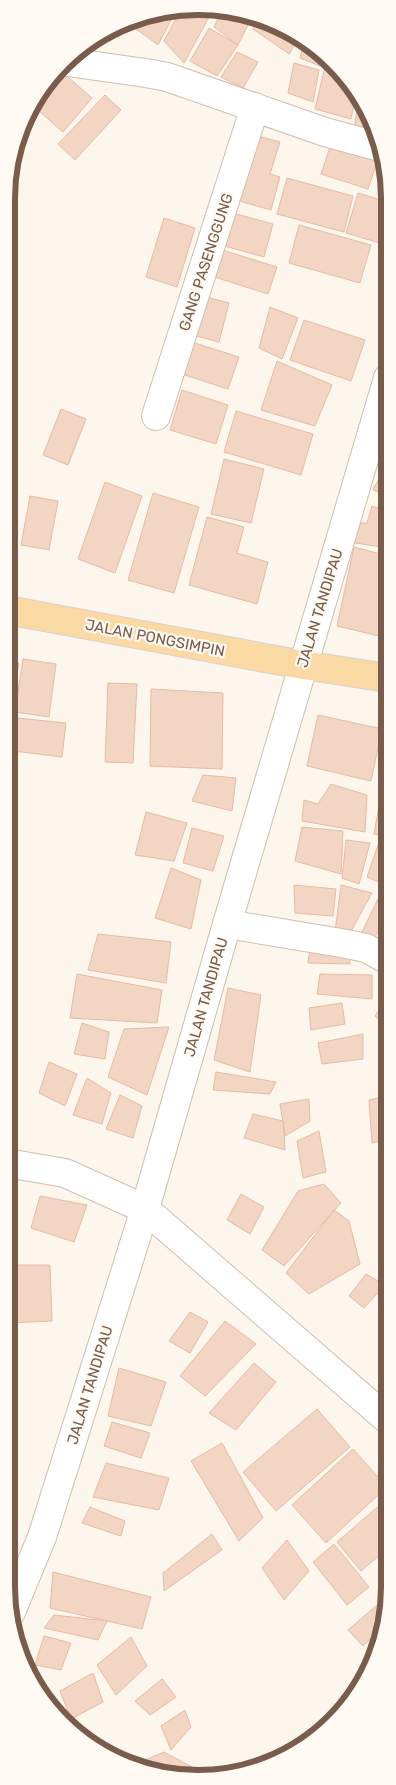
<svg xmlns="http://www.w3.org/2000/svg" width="396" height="1785" font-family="Rubik,sans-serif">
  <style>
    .building { fill: #f3d5c3; stroke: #e6bba3 }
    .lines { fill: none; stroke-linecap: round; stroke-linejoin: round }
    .minor-casing { stroke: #d1beb0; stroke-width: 30 }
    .major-casing { stroke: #dad1cd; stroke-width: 30 }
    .minor { stroke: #fff; stroke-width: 28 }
    .major { stroke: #fbd9a5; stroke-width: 28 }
    .labels { text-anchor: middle; stroke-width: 4.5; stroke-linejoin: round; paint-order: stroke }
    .street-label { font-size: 15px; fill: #7a5c4d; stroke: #fffaf3 }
    .rim { fill: none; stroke: #7a5c4d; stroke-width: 6 }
  </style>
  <rect width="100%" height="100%" fill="#fdf6ec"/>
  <g class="building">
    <path d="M214 8 184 63 164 41 180 11Z"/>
    <path d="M223 8 237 12 250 21 238 45 214 27Z"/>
    <path d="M165 12 173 16 158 45 132 26 138 18 149 13Z"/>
    <path d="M257 18 283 26 299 38 289 54 253 29Z"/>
    <path d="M209 28 238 45 217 76 190 61Z"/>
    <path d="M304 41 323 55 320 66 300 58Z"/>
    <path d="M237 52 258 62 243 88 221 77Z"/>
    <path d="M327 58 334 63 356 94 351 119 315 109Z"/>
    <path d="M294 63 319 70 313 102 288 93Z"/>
    <path d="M61 71 92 98 63 132 32 105Z"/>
    <path d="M105 95 121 110 75 160 58 144Z"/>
    <path d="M359 98 370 113 376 133 354 129Z"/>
    <path d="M251 134 280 142 270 174 280 177 271 210 232 199Z"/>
    <path d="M333 138 380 153 368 189 321 174Z"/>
    <path d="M287 178 353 196 344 232 277 214Z"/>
    <path d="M358 193 388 202V226L383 244 346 233Z"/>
    <path d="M229 212 273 224 264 257 221 245Z"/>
    <path d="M164 218 195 228 177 287 146 277Z"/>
    <path d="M299 225 371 245 360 283 289 263Z"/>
    <path d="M216 248 277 267 268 294 208 275Z"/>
    <path d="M199 295 229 303 219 342 189 334Z"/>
    <path d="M270 307 298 318 282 359 259 348Z"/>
    <path d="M304 320 365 340 351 381 290 360Z"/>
    <path d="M185 340 239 357 228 389 175 372Z"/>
    <path d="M277 361 332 385 315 426 261 410Z"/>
    <path d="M182 390 228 405 216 444 170 430Z"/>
    <path d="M61 409 86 419 68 465 43 455Z"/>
    <path d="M236 411 313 434 301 475 224 452Z"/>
    <path d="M224 459 264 469 251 523 211 514Z"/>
    <path d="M387 463H388V496L373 490Z"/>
    <path d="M105 482 142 496 115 573 78 559Z"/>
    <path d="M153 493 199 507 174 593 128 580Z"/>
    <path d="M30 496 58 501 49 550 21 545Z"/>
    <path d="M8 503 13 504 8 530Z"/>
    <path d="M372 506 388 511V548L349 542 356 523H367Z"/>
    <path d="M207 517 244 527 237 553 268 562 257 604 189 585Z"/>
    <path d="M354 547 388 556V572L379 636 337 626Z"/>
    <path d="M23 659 56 664 49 717 15 712Z"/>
    <path d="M7 661 19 663 7 733Z"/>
    <path d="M108 683 137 684 133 763 105 762Z"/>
    <path d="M151 689 223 693 222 769 150 766Z"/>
    <path d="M318 715 382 729 371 781 307 766Z"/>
    <path d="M18 718 66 723 62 757 14 751Z"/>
    <path d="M203 775 236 778 232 811 192 801Z"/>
    <path d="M331 784 367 795 365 832 302 821 304 800 318 804Z"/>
    <path d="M381 795 388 796V837L374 834Z"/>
    <path d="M146 812 187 823 174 861 135 855Z"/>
    <path d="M302 827 343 831 341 874 295 861Z"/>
    <path d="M192 828 224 836 213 871 183 863Z"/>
    <path d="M346 840 370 843 359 884 342 878Z"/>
    <path d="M379 842 388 845V886L367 877Z"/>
    <path d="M171 868 201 880 191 929 155 918Z"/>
    <path d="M294 885 336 889 333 916 295 913Z"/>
    <path d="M341 885 372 893 350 933 335 932Z"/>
    <path d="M378 899 388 907V915L375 937 362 932Z"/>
    <path d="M98 934 171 942 166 983 88 970Z"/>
    <path d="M310 947 349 952 350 964 308 963Z"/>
    <path d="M77 974 162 990 157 1023 70 1018Z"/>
    <path d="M320 974 372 975V999L317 994Z"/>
    <path d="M228 988 261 995 250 1072 214 1060Z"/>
    <path d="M388 996V1027L375 1016Z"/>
    <path d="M342 1003 345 1024 311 1030 309 1008Z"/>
    <path d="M82 1023 109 1032 105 1059 74 1054Z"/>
    <path d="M169 1027 147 1095 108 1077 124 1029Z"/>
    <path d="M363 1034V1059L322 1064 318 1043Z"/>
    <path d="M49 1062 77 1074 65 1106 39 1093Z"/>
    <path d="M216 1072 276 1082 270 1094 213 1090Z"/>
    <path d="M87 1078 111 1093 102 1124 73 1115Z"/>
    <path d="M120 1095 142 1106 133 1138 106 1129Z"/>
    <path d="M388 1096V1140L372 1143 369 1100Z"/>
    <path d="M309 1099 310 1121 285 1136 280 1104Z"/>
    <path d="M253 1114 283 1121 285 1150 244 1138Z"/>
    <path d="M319 1131 326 1172 303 1178 297 1141Z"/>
    <path d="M324 1184 341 1203 284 1266 262 1250 298 1191Z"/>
    <path d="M241 1194 264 1207 250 1234 227 1220Z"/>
    <path d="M40 1196 87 1205 74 1242 31 1228Z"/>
    <path d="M388 1196V1215L384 1197Z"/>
    <path d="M334 1210 349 1221 360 1264 309 1294 286 1273Z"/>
    <path d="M7 1265H50L52 1321 7 1323Z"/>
    <path d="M366 1274 385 1285 364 1308 349 1296Z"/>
    <path d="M190 1312 208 1322 190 1353 169 1341Z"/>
    <path d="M225 1321 256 1344 205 1396 180 1376Z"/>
    <path d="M254 1363 276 1382 236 1430 209 1413Z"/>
    <path d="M119 1368 166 1382 151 1426 108 1416Z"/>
    <path d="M317 1409 350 1447 276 1511 243 1472Z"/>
    <path d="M112 1422 150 1433 141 1458 104 1446Z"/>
    <path d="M222 1443 263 1518 239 1541 191 1461Z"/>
    <path d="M353 1449 387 1487 326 1543 292 1505Z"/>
    <path d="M106 1463 169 1478 159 1510 93 1497Z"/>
    <path d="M388 1498V1548L361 1571 337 1542Z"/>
    <path d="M90 1507 125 1521 121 1536 82 1523Z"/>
    <path d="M212 1534 222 1550 164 1591 163 1573Z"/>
    <path d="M287 1540 309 1571 284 1600 262 1568Z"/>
    <path d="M334 1544 369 1587 347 1605 313 1562Z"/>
    <path d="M53 1572 151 1597 142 1629 50 1608Z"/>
    <path d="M384 1599 388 1604V1612L383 1627 363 1646 348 1630Z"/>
    <path d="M54 1615 107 1621 98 1640 44 1628Z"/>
    <path d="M44 1636 71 1643 61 1670 35 1665Z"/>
    <path d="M131 1637 147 1666 116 1695 97 1665Z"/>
    <path d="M93 1673 103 1702 71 1719 60 1691Z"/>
    <path d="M162 1679 176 1697 150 1715 135 1701Z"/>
    <path d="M185 1710 191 1727 171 1750 161 1726Z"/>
    <path d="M164 1752 192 1767 184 1778 171 1774 145 1760Z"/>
  </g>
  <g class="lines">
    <defs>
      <g id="minor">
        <path d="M67 62 146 73 167 77 325 132 380 147"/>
        <path d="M156 416 255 107"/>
        <path d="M227 924 341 943 366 948 388 960"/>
        <path d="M7 1163 65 1173 145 1209 388 1420"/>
        <path d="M11 1612 42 1537 145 1209 227 924 388 378"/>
      </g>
      <path id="major" d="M7 610 303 665 388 678"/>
    </defs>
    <use href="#minor" class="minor-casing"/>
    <use href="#major" class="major-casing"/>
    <use href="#minor" class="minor"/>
    <use href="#major" class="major"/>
  </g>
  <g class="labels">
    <g class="street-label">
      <text transform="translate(206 262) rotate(-72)" y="5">GANG PASENGGUNG</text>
      <text transform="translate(320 608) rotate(-73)" y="5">JALAN TANDIPAU</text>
      <text transform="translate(155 638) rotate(11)" y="5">JALAN PONGSIMPIN</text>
      <text transform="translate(206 997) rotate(-74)" y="5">JALAN TANDIPAU</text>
      <text transform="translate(90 1385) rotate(-73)" y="5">JALAN TANDIPAU</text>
    </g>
  </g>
  <path d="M0 0H396V1785H0ZM198 15H198A183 183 0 0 1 381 198V1587A183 183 0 0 1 198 1770H198A183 183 0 0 1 15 1587V198A183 183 0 0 1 198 15Z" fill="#fffaf3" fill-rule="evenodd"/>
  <path class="rim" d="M198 15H198A183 183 0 0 1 381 198V1587A183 183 0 0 1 198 1770H198A183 183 0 0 1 15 1587V198A183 183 0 0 1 198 15Z"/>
</svg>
